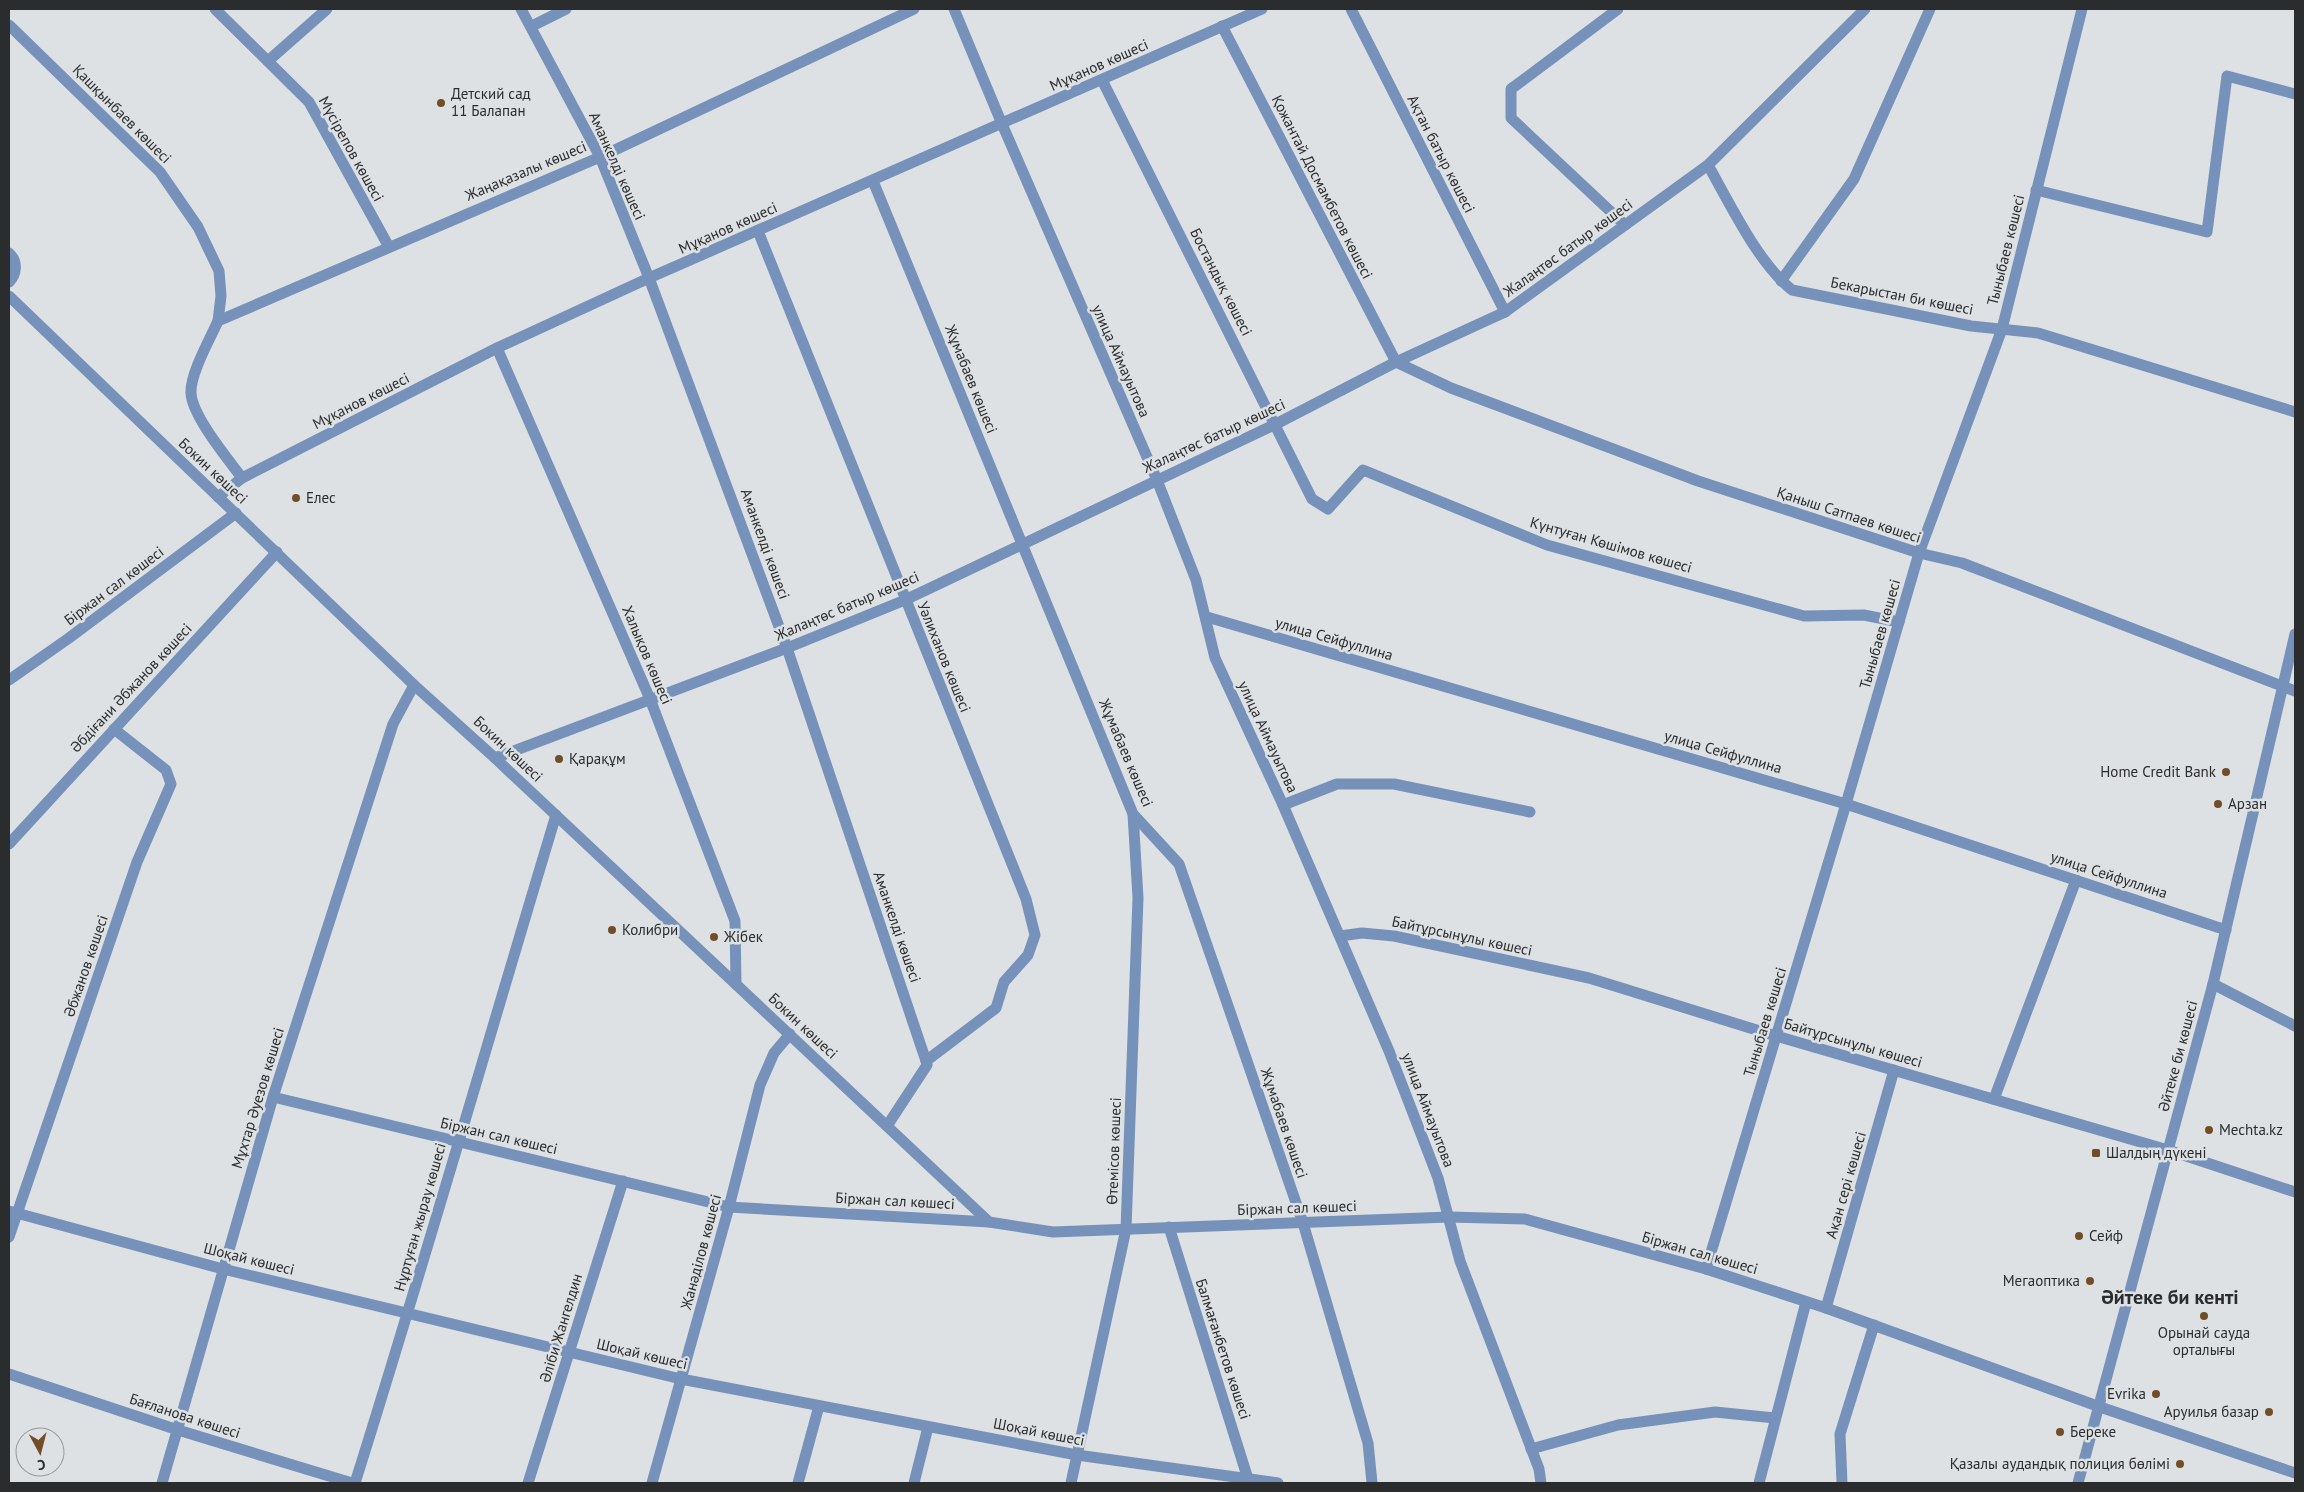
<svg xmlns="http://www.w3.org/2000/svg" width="2304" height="1492" font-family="'PT Sans',sans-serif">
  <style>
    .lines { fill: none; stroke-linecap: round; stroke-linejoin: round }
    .street { stroke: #7792ba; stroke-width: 11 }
    .poi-dot { fill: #724e28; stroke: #dde1e3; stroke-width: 2 }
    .labels { text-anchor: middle; stroke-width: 5; stroke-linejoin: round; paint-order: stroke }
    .street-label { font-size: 15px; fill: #2b2c2d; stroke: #dde1e3 }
    .poi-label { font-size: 15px; fill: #2b2c2d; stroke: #dde1e3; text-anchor: start }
    .district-label { font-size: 20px; font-weight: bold; fill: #2b2c2d; stroke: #dde1e3 }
  </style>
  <rect width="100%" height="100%" fill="#dde1e3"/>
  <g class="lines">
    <g class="street">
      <path d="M215 9 309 102 389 247"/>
      <path d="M521 9 600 157 649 278 787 648 926 1061 927 1065 887 1126"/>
      <path d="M954 9 1002 124 1157 480 1196 580 1215 658 1283 805 1389 1051 1438 1178 1460 1261 1539 1469 1541 1483"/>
      <path d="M1351 9 1505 312"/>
      <path d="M1618 9 1511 89V118L1625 225"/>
      <path d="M9 25 160 172 198 227 219 271 221 296 218 321"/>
      <path d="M532 26 566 9"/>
      <path d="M1222 26 1396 362 1451 388 1698 481 1919 553 1962 563 2295 691"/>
      <path d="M268 61 327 9"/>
      <path d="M1102 80 1312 499 1328 509 1363 470 1547 545 1804 616 1864 615 1899 622"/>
      <path d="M1708 165C1730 204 1758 263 1792 290L1971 326 2038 333 2295 412"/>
      <path d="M873 181 1133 814 1179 864 1303 1223 1368 1443 1372 1483"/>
      <path d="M2036 190 2207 232 2227 76 2295 94"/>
      <path d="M758 231 1026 899 1035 935 1028 955 1004 982 996 1008 926 1061"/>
      <path d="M9 253C18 261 17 274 9 282"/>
      <path d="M1781 281 1854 179 1930 9"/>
      <path d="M9 296 414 685 495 758 989 1222"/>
      <path d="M497 348 650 699 735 921 736 984"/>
      <path d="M242 478C228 459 192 416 191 393 190 374 210 339 218 321L600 157 914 9"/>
      <path d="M218 497 242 478 497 348 649 278 1262 9"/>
      <path d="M1207 617 1846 804 2226 930"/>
      <path d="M9 680 69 638 236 513"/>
      <path d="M495 758 787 648 905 600 1276 424 1396 362 1505 312 1708 165 1865 9"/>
      <path d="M1283 805 1337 784H1394L1530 812"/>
      <path d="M9 844 277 552"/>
      <path d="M1340 936 1362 933 1394 936 1589 978 1776 1036 2168 1150 2295 1192"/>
      <path d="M2213 984 2295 1026"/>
      <path d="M273 1097 729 1207 989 1222 1053 1232 1449 1217 1525 1219 1706 1269 1826 1308 2100 1407 2295 1473"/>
      <path d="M1994 1099 2076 880"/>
      <path d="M9 1211 223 1269 681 1379 1077 1455 1278 1483"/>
      <path d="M1169 1227 1248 1479"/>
      <path d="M9 1237 137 862 171 784 166 770 114 729"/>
      <path d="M1706 1269 1846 804 1919 553 2002 329 2082 9"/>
      <path d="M1826 1308 1894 1070"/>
      <path d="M9 1374 178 1430 352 1483"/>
      <path d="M1531 1449 1618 1425 1715 1412 1775 1418"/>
      <path d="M162 1483 273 1097 393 724 414 685"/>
      <path d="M355 1483C425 1261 489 1037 556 815"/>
      <path d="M528 1483 623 1181"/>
      <path d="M652 1483 729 1207 760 1085 774 1053 790 1034"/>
      <path d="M798 1483 819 1406"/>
      <path d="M914 1483 928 1427"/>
      <path d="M1071 1483 1126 1229 1138 898 1133 814"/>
      <path d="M1759 1483 1806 1302"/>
      <path d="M1842 1483 1840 1434 1874 1325"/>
      <path d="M2078 1483 2213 984 2295 634"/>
    </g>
  </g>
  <g class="poi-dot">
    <circle cx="441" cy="103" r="5"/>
    <circle cx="296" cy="498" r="5"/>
    <circle cx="559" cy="759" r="5"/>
    <circle cx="2226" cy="772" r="5"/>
    <circle cx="2218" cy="804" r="5"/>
    <circle cx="612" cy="930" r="5"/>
    <circle cx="714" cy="937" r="5"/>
    <circle cx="2209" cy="1130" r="5"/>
    <rect x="2091" y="1148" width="10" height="10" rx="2.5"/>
    <circle cx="2079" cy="1236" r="5"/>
    <circle cx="2090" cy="1281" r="5"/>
    <circle cx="2204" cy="1316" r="5"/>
    <circle cx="2156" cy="1394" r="5"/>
    <circle cx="2269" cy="1412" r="5"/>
    <circle cx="2060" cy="1432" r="5"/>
    <circle cx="2180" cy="1464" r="5"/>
  </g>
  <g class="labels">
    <g class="street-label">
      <text transform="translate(1099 65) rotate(-24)" y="5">Мұқанов көшесі</text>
      <text transform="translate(122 114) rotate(45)" y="5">Қашқынбаев көшесі</text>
      <text transform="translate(351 149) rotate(61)" y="5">Мүсірепов көшесі</text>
      <text transform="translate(1441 154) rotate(63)" y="5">Ақтан батыр көшесі</text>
      <text transform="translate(617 166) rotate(66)" y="5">Аманкелді көшесі</text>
      <text transform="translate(526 171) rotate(-23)" y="5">Жаңақазалы көшесі</text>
      <text transform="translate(1322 187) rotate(63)" y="5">Қожантай Досмамбетов көшесі</text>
      <text transform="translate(728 228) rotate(-24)" y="5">Мұқанов көшесі</text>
      <text transform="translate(1568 248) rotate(-36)" y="5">Жалаңтөс батыр көшесі</text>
      <text transform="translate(2006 250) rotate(-76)" y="5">Тыныбаев көшесі</text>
      <text transform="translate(1221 282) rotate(63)" y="5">Бостандық көшесі</text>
      <text transform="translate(1902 296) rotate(11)" y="5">Бекарыстан би көшесі</text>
      <text transform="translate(1121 361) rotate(66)" y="5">улица Аймауытова</text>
      <text transform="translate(971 379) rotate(68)" y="5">Жұмабаев көшесі</text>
      <text transform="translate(361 401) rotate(-27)" y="5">Мұқанов көшесі</text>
      <text transform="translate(1214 436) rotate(-25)" y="5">Жалаңтөс батыр көшесі</text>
      <text transform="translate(213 471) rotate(43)" y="5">Бокин көшесі</text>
      <text transform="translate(1849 515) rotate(18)" y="5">Қаныш Сатпаев көшесі</text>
      <text transform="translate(765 544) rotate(70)" y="5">Аманкелді көшесі</text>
      <text transform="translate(1611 545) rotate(16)" y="5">Күнтуған Көшімов көшесі</text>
      <text transform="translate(114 586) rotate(-37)" y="5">Біржан сал көшесі</text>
      <text transform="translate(847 606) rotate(-23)" y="5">Жалаңтөс батыр көшесі</text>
      <text transform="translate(1880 634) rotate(-74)" y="5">Тыныбаев көшесі</text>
      <text transform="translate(1334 639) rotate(16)" y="5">улица Сейфуллина</text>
      <text transform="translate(647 655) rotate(67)" y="5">Халықов көшесі</text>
      <text transform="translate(944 657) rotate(68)" y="5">Уәлиханов көшесі</text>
      <text transform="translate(131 688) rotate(-47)" y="5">Әбдіғани Әбжанов көшесі</text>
      <text transform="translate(1268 737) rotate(65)" y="5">улица Аймауытова</text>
      <text transform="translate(508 749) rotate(43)" y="5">Бокин көшесі</text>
      <text transform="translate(1723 752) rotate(16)" y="5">улица Сейфуллина</text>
      <text transform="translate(1126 753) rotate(67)" y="5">Жұмабаев көшесі</text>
      <text transform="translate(2109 875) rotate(18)" y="5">улица Сейфуллина</text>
      <text transform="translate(897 927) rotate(71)" y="5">Аманкелді көшесі</text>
      <text transform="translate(1462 936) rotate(12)" y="5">Байтұрсынұлы көшесі</text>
      <text transform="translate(86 966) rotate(-71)" y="5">Әбжанов көшесі</text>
      <text transform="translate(1765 1022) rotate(-73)" y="5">Тыныбаев көшесі</text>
      <text transform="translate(803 1026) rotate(43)" y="5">Бокин көшесі</text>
      <text transform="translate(1853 1043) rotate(16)" y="5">Байтұрсынұлы көшесі</text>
      <text transform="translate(2178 1056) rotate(-75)" y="5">Әйтеке би көшесі</text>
      <text transform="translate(258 1098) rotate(-73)" y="5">Мұхтар Әуезов көшесі</text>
      <text transform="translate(1428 1110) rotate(69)" y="5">улица Аймауытова</text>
      <text transform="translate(1284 1123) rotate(71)" y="5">Жұмабаев көшесі</text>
      <text transform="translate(499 1136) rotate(13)" y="5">Біржан сал көшесі</text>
      <text transform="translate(1114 1151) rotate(-88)" y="5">Өтемісов көшесі</text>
      <text transform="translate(1846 1185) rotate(-74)" y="5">Ақан сері көшесі</text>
      <text transform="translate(895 1201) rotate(3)" y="5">Біржан сал көшесі</text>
      <text transform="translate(1297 1208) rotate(-2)" y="5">Біржан сал көшесі</text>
      <text transform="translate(420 1217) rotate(-74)" y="5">Нұртуған жырау көшесі</text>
      <text transform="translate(701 1252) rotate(-75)" y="5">Жанәділов көшесі</text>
      <text transform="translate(1700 1253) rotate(16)" y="5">Біржан сал көшесі</text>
      <text transform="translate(249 1259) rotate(14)" y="5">Шоқай көшесі</text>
      <text transform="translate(561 1328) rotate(-73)" y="5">Әліби Жангелдин</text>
      <text transform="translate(1223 1349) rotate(72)" y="5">Балмағанбетов көшесі</text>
      <text transform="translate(642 1354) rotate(13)" y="5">Шоқай көшесі</text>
      <text transform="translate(185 1416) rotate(18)" y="5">Бағланова көшесі</text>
      <text transform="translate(1039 1432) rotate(11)" y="5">Шоқай көшесі</text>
    </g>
    <g class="poi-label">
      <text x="451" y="99">Детский сад<tspan x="451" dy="17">11 Балапан</tspan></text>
      <text x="306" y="503">Елес</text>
      <text x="569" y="764">Қарақұм</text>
      <text x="2216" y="777" text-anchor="end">Home Credit Bank</text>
      <text x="2228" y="809">Арзан</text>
      <text x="622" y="935">Колибри</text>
      <text x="724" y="942">Жібек</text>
      <text x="2219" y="1135">Mechta.kz</text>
      <text x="2106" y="1158">Шалдың дүкені</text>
      <text x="2089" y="1241">Сейф</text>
      <text x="2080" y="1286" text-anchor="end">Мегаоптика</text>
      <text x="2204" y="1338" text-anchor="middle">Орынай сауда<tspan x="2204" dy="17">орталығы</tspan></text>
      <text x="2146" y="1399" text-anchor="end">Evrika</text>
      <text x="2259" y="1417" text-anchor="end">Аруилья базар</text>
      <text x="2070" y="1437">Береке</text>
      <text x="2170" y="1469" text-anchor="end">Қазалы аудандық полиция бөлімі</text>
    </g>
    <g class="district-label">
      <text x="2170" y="1304">Әйтеке би кенті</text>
    </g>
  </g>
  <rect width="2304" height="1492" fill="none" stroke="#2b2c2d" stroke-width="20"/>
  <g transform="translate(40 1452) rotate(173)"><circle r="24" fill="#dde1e3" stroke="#96999a"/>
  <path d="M0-4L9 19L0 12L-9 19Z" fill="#724e28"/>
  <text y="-8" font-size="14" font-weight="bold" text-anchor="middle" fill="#2b2c2d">С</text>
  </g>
</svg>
